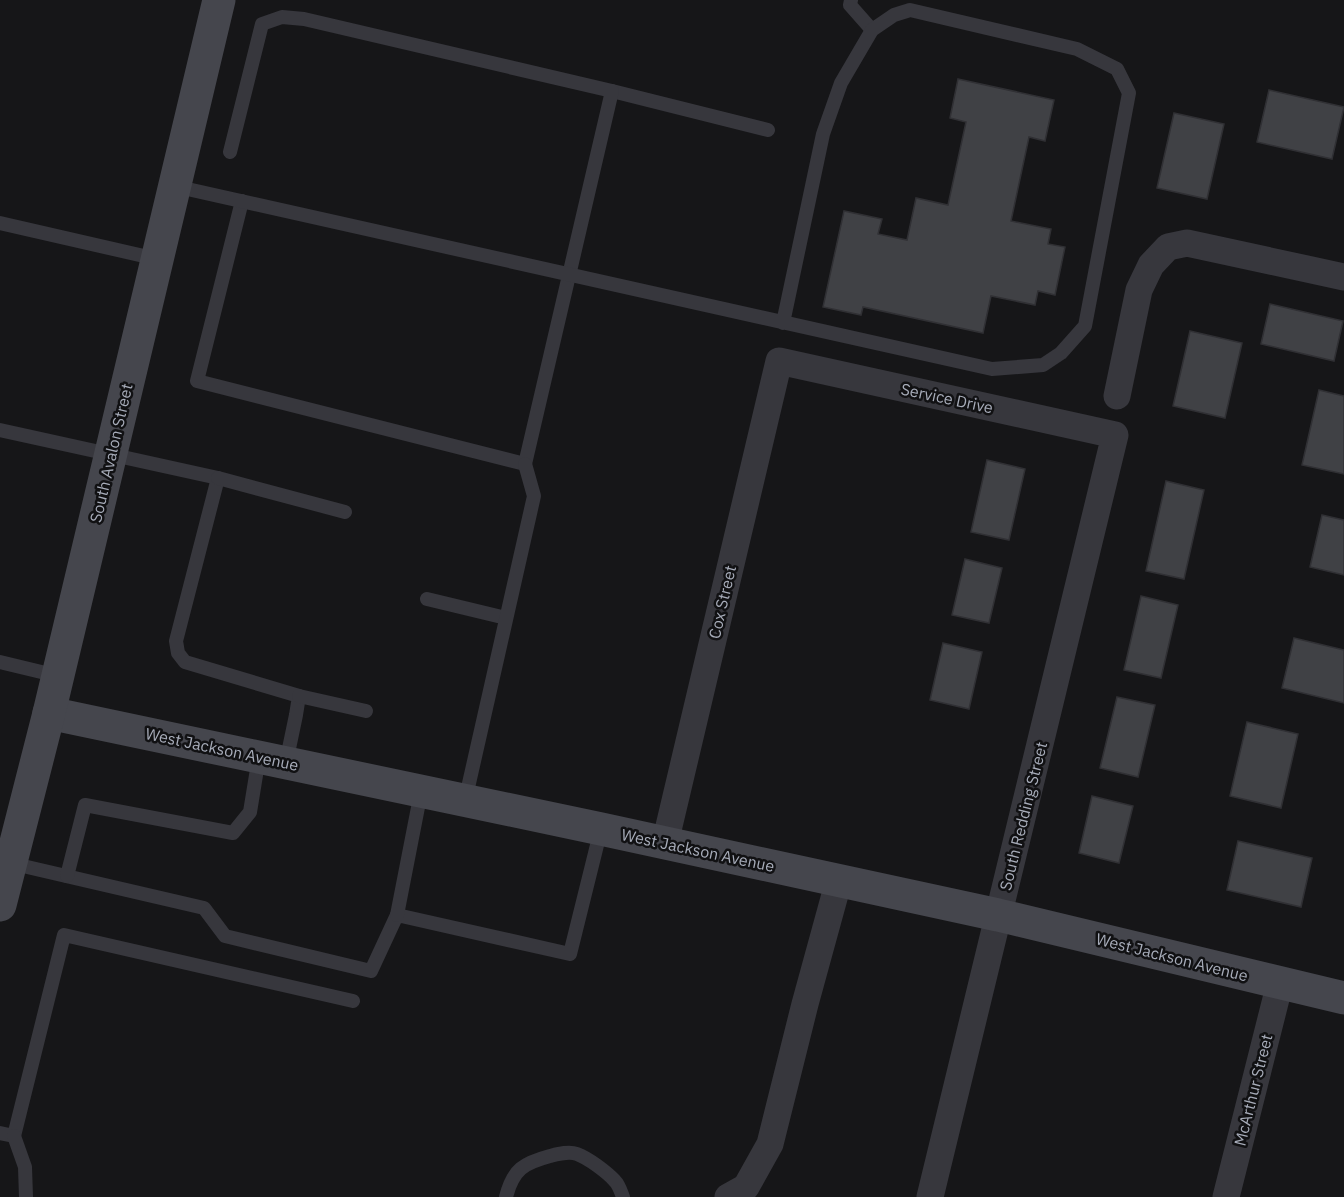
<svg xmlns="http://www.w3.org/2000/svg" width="1344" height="1197" font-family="'IBM Plex Sans',sans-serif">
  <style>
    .building { fill: #404145; stroke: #303034; stroke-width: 1.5 }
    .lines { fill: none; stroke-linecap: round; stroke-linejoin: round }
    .lane { stroke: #37373d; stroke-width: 14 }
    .street { stroke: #37373d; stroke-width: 27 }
    .secondary { stroke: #45464d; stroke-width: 33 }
    .labels { text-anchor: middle; stroke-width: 5; stroke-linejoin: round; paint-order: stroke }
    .street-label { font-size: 16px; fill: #a7acb9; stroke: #111113 }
  </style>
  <rect width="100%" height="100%" fill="#161618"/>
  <g class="building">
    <path d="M958 79 1054 100 1045 141 1029 137 1011 221 1051 229 1048 244 1065 247 1055 295 1038 291 1035 305 991 296 983 333 863 307 861 315 823 307 844 211 882 219 878 234 907 240 916 198 948 205 966 122 950 118Z"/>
    <path d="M1269 90 1344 107 1332 159 1257 142Z"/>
    <path d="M1174 113 1224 124 1207 199 1157 188Z"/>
    <path d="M1270 304 1343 321 1334 361 1261 344Z"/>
    <path d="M1190 331 1242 343 1225 418 1173 406Z"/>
    <path d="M1319 390 1344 396V474L1302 465Z"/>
    <path d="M987 460 1025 469 1009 540 971 532Z"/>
    <path d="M1166 481 1204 490 1184 579 1146 571Z"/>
    <path d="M1322 515 1344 520V575L1310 567Z"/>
    <path d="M965 559 1002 568 989 623 952 615Z"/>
    <path d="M1141 596 1178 605 1161 678 1124 670Z"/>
    <path d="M1294 638 1344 650V703L1282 688Z"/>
    <path d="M943 643 982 652 969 709 930 700Z"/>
    <path d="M1117 697 1155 705 1138 777 1100 768Z"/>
    <path d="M1247 722 1298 734 1281 808 1230 796Z"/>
    <path d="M1092 796 1133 806 1119 863 1079 853Z"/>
    <path d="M1238 841 1312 858 1301 907 1227 890Z"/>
  </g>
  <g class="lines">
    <g class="lane">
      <path d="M851 0 850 5 872 30"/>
      <path d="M612 91 768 130"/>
      <path d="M230 152 262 24 282 17 304 19 612 91 525 464 197 381 242 201"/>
      <path d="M174 186 992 369 1043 365 1061 353 1085 326 1129 93 1117 69 1077 49 910 10 894 15 872 30 841 83 823 134 783 323"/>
      <path d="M0 223 157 259"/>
      <path d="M0 430 218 478 176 641 178 653 185 662 299 696 296 715 286 763"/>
      <path d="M218 478 345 512"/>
      <path d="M427 599 506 618"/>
      <path d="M0 662 58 676"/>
      <path d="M299 696 366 711"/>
      <path d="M465 801 534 496 525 464"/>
      <path d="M10 863 204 908 225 936 371 971 397 915 570 954 601 829"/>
      <path d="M67 876 85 805 233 833 250 812 259 757"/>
      <path d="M397 915 421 792"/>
      <path d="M0 1133 14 1136 64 935 353 1001"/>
      <path d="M14 1136 25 1167 26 1197"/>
      <path d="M506 1197C513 1169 524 1163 550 1156 558 1154 569 1151 577 1154 588 1158 607 1172 615 1181 619 1185 621 1192 623 1197"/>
    </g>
    <g class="street">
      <path d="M1117 396 1139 290 1151 265 1168 247 1187 243 1344 277"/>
      <path d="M665 843 779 361 1115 435 930 1197"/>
      <path d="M728 1197 746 1187 770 1144 805 1004 839 880"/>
      <path d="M1226 1197 1280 983"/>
    </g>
    <g class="secondary">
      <path d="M49 713 601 829 998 915 1344 998"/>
      <path d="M0 905 49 713 219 0"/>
    </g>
  </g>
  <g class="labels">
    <g class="street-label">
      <text transform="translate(947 398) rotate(12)" y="6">Service Drive</text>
      <text transform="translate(111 453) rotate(-77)" y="6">South Avalon Street</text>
      <text transform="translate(722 602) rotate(-77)" y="6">Cox Street</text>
      <text transform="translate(222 749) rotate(12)" y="6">West Jackson Avenue</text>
      <text transform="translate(1023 816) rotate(-76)" y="6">South Redding Street</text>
      <text transform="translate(698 850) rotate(12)" y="6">West Jackson Avenue</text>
      <text transform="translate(1172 957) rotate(14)" y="6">West Jackson Avenue</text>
      <text transform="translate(1253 1090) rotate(-76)" y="6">McArthur Street</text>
    </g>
  </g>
</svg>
